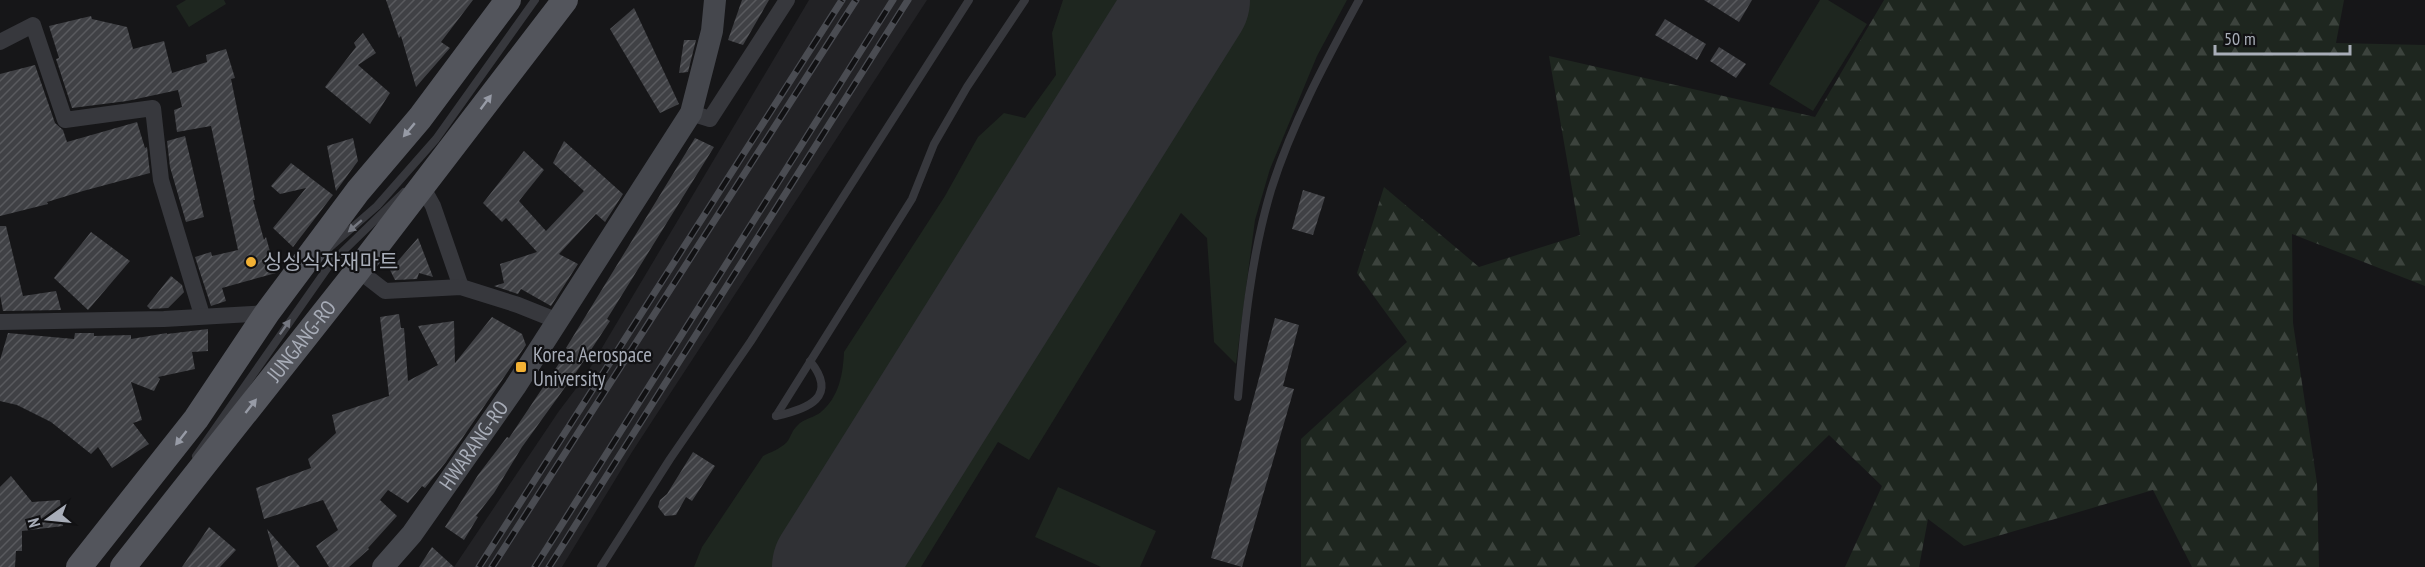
<svg xmlns="http://www.w3.org/2000/svg" width="2425" height="567" font-family="'PT Sans Narrow','Noto Sans KR',sans-serif">
  <style>
    .built { fill: #222225 }
    .green { fill: #1e261f }
    .forest { fill: url(#forest-firs) }
    .lines { fill: none; stroke-linecap: round; stroke-linejoin: round }
    .runway { stroke: #303135; stroke-width: 122 }
    .building { fill: url(#building-hatch) }
    .service { stroke: #37383d; stroke-width: 8 }
    .minor { stroke: #37383d; stroke-width: 16 }
    .secondary { stroke: #45474d; stroke-width: 22 }
    .primary { stroke: #53555c; stroke-width: 26 }
    .rail-casing { stroke: #4a4c52; stroke-width: 7 }
    .rail { stroke: #111113; stroke-width: 4.5; stroke-dasharray: 14; stroke-linecap: butt }
    .oneway { fill: #979ba6 }
    .oneway2 { fill: #757881 }
    .poi-dot { fill: #f2b134; stroke: #111113; stroke-width: 2 }
    .labels { text-anchor: middle; stroke-width: 4.5; stroke-linejoin: round; paint-order: stroke }
    .poi-label { font-size: 21px; fill: #a8adb8; stroke: #111113; text-anchor: start }
    .street-label { font-size: 21px; fill: #a8adb8; stroke: #111113 }
  </style>
  <defs>
    <pattern id="forest-firs" width="22" height="20" patternUnits="userSpaceOnUse" patternTransform="scale(1.5)"><rect width="22" height="20" fill="#1e261f"/><path d="M5 1l3.5 6h-7zM16 11l3.5 6h-7z" fill="#3c433d"/></pattern>
    <pattern id="building-hatch" width="6" height="6" patternUnits="userSpaceOnUse" patternTransform="scale(1.5)"><rect width="6" height="6" fill="#404145"/><path d="M-1 1l2-2M0 6l6-6M5 7l2-2" fill="none" stroke="#595a5e"/></pattern>
  </defs>
  <rect width="100%" height="100%" fill="#161618"/>
  <path class="built" d="M809 0H927L632 452 562 567H454L559 411 584 378Z"/>
  <g class="green">
    <path d="M186 0H224L226 4 189 27 176 6Z"/>
    <path d="M1063 0H1164L808 567H694L702 547 763 456C771 452 780 449 787 442 791 437 792 430 797 426 804 418 814 418 821 412 839 397 843 374 844 352L945 196 978 137 1004 113 1025 118 1056 75 1052 33Z"/>
    <path d="M1227 0H1347L1317 56 1270 169 1255 220 1236 364 1214 342 1207 238 1181 213 1029 460 998 442 921 567H868Z"/>
    <path d="M1820 0H1828L1867 24 1813 111 1769 84Z"/>
    <path d="M1058 487 1156 531 1140 567H1101L1035 537Z"/>
  </g>
  <path class="forest" d="M1884 0H2344L2336 43 2425 45V286L2292 234 2293 323 2317 483 2319 567H2192L2153 490 1964 546 1928 519 1919 567H1845L1882 486 1829 435 1694 567H1301V439L1407 342 1357 273 1384 187 1479 267 1580 235 1549 56 1815 117Z"/>
  <g class="lines">
    <path class="runway" d="M833 567 1189 0"/>
  </g>
  <g class="building">
    <path d="M386 0H473L441 42 450 48 416 87 401 36 399 38Z"/>
    <path d="M742 0H769L743 45 728 40Z"/>
    <path d="M1704 0H1752L1739 22Z"/>
    <path d="M634 8 679 104 660 113 610 29Z"/>
    <path d="M91 16 92 19 127 27 133 49 164 41 172 73 207 62 206 55 226 49 235 78 231 79 247 157 255 200H253L264 240 266 237 276 273 222 288 226 301 211 306 195 257 211 252 212 256 238 250 211 126 177 132 174 110 182 107 178 90 127 101 72 108 56 59 59 58 49 26Z"/>
    <path d="M1665 19 1706 44 1697 60 1655 35Z"/>
    <path d="M363 33 376 53 358 65 390 93 370 124 325 87 356 47 354 43Z"/>
    <path d="M684 40H696L688 72 679 73Z"/>
    <path d="M1719 47 1746 64 1736 78 1710 61Z"/>
    <path d="M35 65 55 123 63 130 67 142 137 122 145 148 147 147 150 173 83 191 47 202 48 204 0 216V74Z"/>
    <path d="M185 136 204 217 186 222 170 167 167 141Z"/>
    <path d="M353 138 358 161 336 191 327 146Z"/>
    <path d="M695 138 714 147 607 319 610 321 579 368 522 447 494 493 476 516 478 517 464 540 445 527 478 475 507 437 509 438 568 350 566 348Z"/>
    <path d="M564 141 623 194 605 222 596 214 559 254 578 264 551 306 521 289 518 294 494 286 504 283 500 264 537 252 506 218 502 222 483 203 524 151 544 170 519 201 546 231 584 191 553 163Z"/>
    <path d="M291 163 333 195 293 247 273 228 306 188 280 194 271 186Z"/>
    <path d="M1303 190 1325 197 1313 235 1292 229Z"/>
    <path d="M0 226H6L23 296 56 291 61 310 3 311 0 295Z"/>
    <path d="M91 232 130 261 88 310 54 278Z"/>
    <path d="M418 238 433 277 419 273 417 279 395 280 390 270Z"/>
    <path d="M171 276 182 285 184 292 168 308 150 309 147 306Z"/>
    <path d="M399 314 401 328H404L408 381 438 365 418 326 454 321 455 363 492 317 522 334 526 345 446 462 425 488 422 486 408 503 388 490 380 500 397 516 368 548 369 549 349 567H329L316 546 338 530 323 500 264 519 256 488 311 468 308 459 336 433 332 415 389 396 380 317Z"/>
    <path d="M1275 318 1299 325 1283 386 1294 389 1242 567 1211 558Z"/>
    <path d="M208 329V351L192 352 195 369 158 377 160 379 154 391 131 382 142 420 133 423 149 444 112 468 98 447 91 454 51 422 17 405 0 401V360L8 333 74 339 75 333H94V336L131 335V339L167 333V334Z"/>
    <path d="M693 452 715 466 692 501 686 497 676 515 665 516 658 507 660 500 667 494Z"/>
    <path d="M11 476 32 502 60 500 63 526 22 531V551H16L15 567H0V487Z"/>
    <path d="M209 527 236 550 220 567H182Z"/>
    <path d="M267 529 300 567H278Z"/>
    <path d="M432 547 454 567H419Z"/>
  </g>
  <g class="lines">
    <g class="service">
      <path d="M329 248 377 206 436 139 535 0"/>
      <path d="M1238 397C1244 328 1251 257 1271 190 1292 123 1326 61 1359 0"/>
      <path d="M776 416 912 199 934 144 967 87 1025 0"/>
      <path d="M776 416C808 409 839 397 810 361"/>
      <path d="M196 456 331 263 404 192"/>
      <path d="M601 567 670 459 751 341 969 0"/>
    </g>
    <g class="minor">
      <path d="M0 42 33 25 65 120 153 108 161 180 202 315"/>
      <path d="M691 113 710 119 787 0"/>
      <path d="M422 186 433 206 461 287"/>
      <path d="M358 270 385 291 461 287 518 305 558 321"/>
      <path d="M0 322 164 319 267 313"/>
    </g>
    <path class="secondary" id="s1" d="M383 567 412 534 515 387 691 113 712 31 715 0"/>
    <g class="primary">
      <path d="M79 567 196 419 267 313 358 191 420 118 508 0"/>
      <path id="s2" d="M123 567 358 270 565 0"/>
    </g>
    <defs>
      <g id="rail">
        <path d="M479 567 842 0"/>
        <path d="M492 567 856 0"/>
        <path d="M535 567 893 0"/>
        <path d="M549 567 908 0"/>
      </g>
    </defs>
    <use href="#rail" class="rail-casing"/>
    <use href="#rail" class="rail"/>
  </g>
  <defs><path id="oneway-solid" d="M-6-.8H1V-3.2L6.5 0L1 3.2V.8H-6Z" transform="scale(1.5)"/></defs>
  <g class="oneway">
    <use href="#oneway-solid" transform="translate(486 102) rotate(-53)"/>
    <use href="#oneway-solid" transform="translate(409 130) rotate(130)"/>
    <use href="#oneway-solid" transform="translate(251 406) rotate(-52)"/>
    <use href="#oneway-solid" transform="translate(181 438) rotate(128)"/>
  </g>
  <g class="oneway2">
    <use href="#oneway-solid" transform="translate(355 226) rotate(139)"/>
    <use href="#oneway-solid" transform="translate(285 327) rotate(-55)"/>
  </g>
  <g class="poi-dot">
    <circle cx="251" cy="262" r="6"/>
    <rect x="515" y="361" width="12" height="12" rx="3"/>
  </g>
  <g class="labels">
    <g class="poi-label">
      <text x="263" y="269">싱싱식자재마트</text>
      <text x="533" y="362">Korea Aerospace<tspan x="533" dy="24">University</tspan></text>
    </g>
    <g class="street-label">
      <text dy="7" stroke="none"><textPath href="#s2" startOffset="288">JUNGANG-RO</textPath></text>
      <text dy="7" stroke="none"><textPath href="#s1" startOffset="152">HWARANG-RO</textPath></text>
    </g>
  </g>
  <g transform="translate(48 519) rotate(255)" stroke="#111113" stroke-width="4.5" paint-order="stroke">
  <path d="M0-4.5L10 22L0 15L-10 22Z" fill="#a8adb8"/>
  <text y="-9" font-size="16" font-weight="bold" text-anchor="middle" fill="#a8adb8">N</text>
  </g>
  <path d="M2215 45v9h135v-9" fill="none" stroke="#a8adb8" stroke-width="3"/>
  <text x="2224" y="45" font-size="18" fill="#a8adb8" stroke="#111113" stroke-width="4.5" paint-order="stroke">50 m</text>
</svg>
